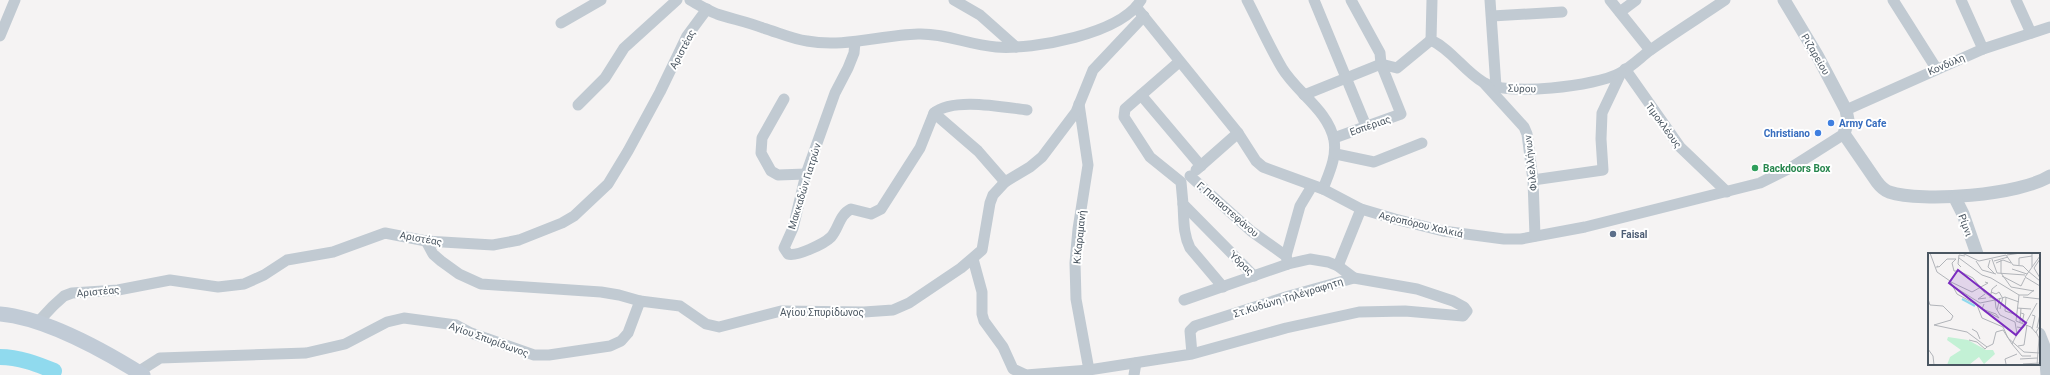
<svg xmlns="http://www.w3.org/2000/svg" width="2050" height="375" font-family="Roboto,sans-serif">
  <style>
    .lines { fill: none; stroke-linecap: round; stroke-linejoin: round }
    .river { stroke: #90daee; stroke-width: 16 }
    .minor { stroke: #c1cad2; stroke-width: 11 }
    .tertiary { stroke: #c1cad2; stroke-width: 13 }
    .secondary { stroke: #c1cbd6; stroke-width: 15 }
    .shop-dot { fill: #3f7fe0; stroke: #fff; stroke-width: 1.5 }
    .leisure-dot { fill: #2e9e5b; stroke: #fff; stroke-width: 1.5 }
    .service-dot { fill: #5c6f8a; stroke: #fff; stroke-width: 1.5 }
    .labels { text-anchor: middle; stroke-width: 4; stroke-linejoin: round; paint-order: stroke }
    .street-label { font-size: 10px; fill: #4a5661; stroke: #fff }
    .shop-label { font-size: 10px; font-weight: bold; fill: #366cbe; stroke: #fff; text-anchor: start }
    .leisure-label { font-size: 10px; font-weight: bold; fill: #27864d; stroke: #fff; text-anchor: start }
    .service-label { font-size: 10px; font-weight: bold; fill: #4e5e75; stroke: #fff; text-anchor: start }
    .inset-river { fill: none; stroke: #90daee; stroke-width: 2 }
    .inset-road { fill: none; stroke: #b1b4b9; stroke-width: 1 }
    .view { fill: #7b2cbf; fill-opacity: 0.15; stroke: #7b2cbf; stroke-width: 2 }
    .inset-edge { fill: none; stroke: #4a5661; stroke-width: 2 }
  </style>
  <rect width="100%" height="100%" fill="#f5f3f3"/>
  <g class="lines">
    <path class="river" d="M0 357C19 357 37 364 54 371"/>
    <g class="minor">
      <path d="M690 0C699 5 707 10 717 14 732 19 748 22 763 28 777 32 792 39 807 41 844 48 881 35 918 34 945 33 969 45 996 47 1033 50 1121 34 1141 0"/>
      <path d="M954 0 980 15 1016 47"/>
      <path d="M1247 0C1259 23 1269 46 1282 68 1297 93 1328 110 1334 140 1337 157 1329 173 1323 189"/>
      <path d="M1314 0 1366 126"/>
      <path d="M1432 0 1431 40C1452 50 1464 71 1483 82 1506 97 1597 86 1620 73 1631 67 1640 58 1649 51 1674 33 1700 17 1725 0"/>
      <path d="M1490 0 1496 87"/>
      <path d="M1610 0 1650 50"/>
      <path d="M1893 0 1936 68"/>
      <path d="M1961 0 1983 49"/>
      <path d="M2016 0 2031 33"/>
      <path d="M1136 7 1238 133 1256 161 1263 167 1323 189 1361 209 1395 219 1443 231 1504 239H1521L1585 227 1760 183 1792 167 1844 134"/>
      <path d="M1620 12 1636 0"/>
      <path d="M1492 16 1562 12"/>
      <path d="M561 23 601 0"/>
      <path d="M0 36 15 0"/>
      <path d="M855 42 854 53 848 68 835 93 806 174 793 228 784 248 788 254C796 257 824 244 831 237 839 228 839 215 851 209L871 214 881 209 920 148 934 113"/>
      <path d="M1179 62 1125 109 1124 117 1150 157 1181 182 1183 204 1254 276"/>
      <path d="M1381 64 1397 68 1431 40"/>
      <path d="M1625 69 1680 147 1727 192"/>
      <path d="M1484 83 1524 127 1527 134 1533 180 1535 236"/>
      <path d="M1141 95 1201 166"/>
      <path d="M1304 95 1381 64"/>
      <path d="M784 99 762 138 761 153 771 171 778 175 806 174"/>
      <path d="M1079 104 1088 165 1078 229 1075 263 1076 299 1089 370"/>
      <path d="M578 105 605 78 624 48 677 0"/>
      <path d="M1846 110 1983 49 2050 27"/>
      <path d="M1334 138 1401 114 1381 64 1380 53 1351 0"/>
      <path d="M1336 154 1374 162 1422 143"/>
      <path d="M1196 170 1238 133"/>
      <path d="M1190 176 1251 231 1286 256 1288 264"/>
      <path d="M1533 180 1603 170 1601 139 1602 113 1621 73"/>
      <path d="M1005 182 978 151 934 113C953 97 1002 107 1027 110"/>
      <path d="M1183 204C1184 220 1183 234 1190 248L1223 287"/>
      <path d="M426 241 433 254 441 261 459 274 481 284 601 292 619 295 640 301"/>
      <path d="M1286 256 1300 206 1312 186"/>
      <path d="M973 259 982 292V314L984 321 1003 347 1013 369 1026 375 1089 370 1192 354 1190 331 1195 326 1289 296 1354 278 1417 289 1453 301 1464 307 1467 311 1463 316 1405 311 1359 312 1286 328 1192 354"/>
      <path d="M1338 266 1361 209"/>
      <path d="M1184 300 1288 264 1310 259 1328 262 1338 266 1354 278"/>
      <path d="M38 322 53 306 64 296 72 293 118 290 170 280 218 287 244 284 264 275 287 260 333 252 385 233 426 241 493 245 519 240 562 223 574 216 608 184 628 151 660 92 687 36 707 9"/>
      <path d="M138 372 160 358 306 353 345 344 387 322 404 318 456 325 471 333 534 355H549L610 346 621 341 628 333 640 301 680 306 706 324 719 327 781 311 864 312 893 310 909 303 961 268 982 250 990 203 993 195 1005 182 1030 167 1042 157 1076 112 1093 70 1144 16"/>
      <path d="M1134 375 1136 363"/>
    </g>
    <g class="tertiary">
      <path d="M1784 0 1817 55 1846 110 1848 120 1844 134 1877 182C1880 186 1884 190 1889 192 1923 203 2020 195 2050 176"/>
      <path d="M1955 198 1963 214 1977 254"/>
      <path d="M2039 334 2045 349 2047 375"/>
    </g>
    <path class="secondary" d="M0 314C46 318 103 350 143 375"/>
  </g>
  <g class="shop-dot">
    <circle cx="1831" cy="123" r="4"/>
    <circle cx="1818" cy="133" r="4"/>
  </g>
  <circle class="leisure-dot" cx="1755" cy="168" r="4"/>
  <circle class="service-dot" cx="1613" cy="234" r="4"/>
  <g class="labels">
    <g class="street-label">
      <text transform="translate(682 49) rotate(-62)" y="4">Αριστέας</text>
      <text transform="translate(1816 54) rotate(60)" y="4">Ριζαρείου</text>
      <text transform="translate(1946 64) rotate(-23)" y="4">Κονδύλη</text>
      <text transform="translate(1522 88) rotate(2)" y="4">Σύρου</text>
      <text transform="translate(1370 125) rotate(-19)" y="4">Εσπέριας</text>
      <text transform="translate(1664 125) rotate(54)" y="4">Τιμοκλέους</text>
      <text transform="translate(1530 163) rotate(-96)" y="4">Φιλελλήνων</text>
      <text transform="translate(804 186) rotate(-73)" y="4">Μακκαδών Γιατρών</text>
      <text transform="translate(1228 209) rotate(41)" y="4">Γ. Παπαστεφάνου</text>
      <text transform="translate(1421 224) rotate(13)" y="4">Αεροπόρου Χαλκιά</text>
      <text transform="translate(1966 225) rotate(70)" y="4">Ρίμνι</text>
      <text transform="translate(1079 237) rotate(-84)" y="4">Κ.Καραμανή</text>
      <text transform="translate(421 238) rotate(10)" y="4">Αριστέας</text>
      <text transform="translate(1242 263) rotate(43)" y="4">Ύδρας</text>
      <text transform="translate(98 291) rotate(-5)" y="4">Αριστέας</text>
      <text transform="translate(1288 297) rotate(-17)" y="4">Στ.Κυδώνη Τηλέγραφητη</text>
      <text x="822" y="316">Αγίου Σπυρίδωνος</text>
      <text transform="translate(489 339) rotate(20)" y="4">Αγίου Σπυρίδωνος</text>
    </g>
    <g class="shop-label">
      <text x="1839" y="127">Army Cafe</text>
      <text x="1810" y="137" text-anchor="end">Christiano</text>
    </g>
    <g class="leisure-label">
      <text x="1763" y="172">Backdoors Box</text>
    </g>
    <g class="service-label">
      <text x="1621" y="238">Faisal</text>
    </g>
  </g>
  <g transform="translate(1928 253)">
    <rect width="112" height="112" fill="#f5f3f3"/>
    <path d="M20 84 40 87 58 97H65L67 101 56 111 51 104 42 111 19 112 22 104 33 97 19 87Z" fill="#c3f1d5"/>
    <path class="inset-river" d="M34 46 47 53"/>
    <path class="inset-road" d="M2 0 9 19 22 28 29 41 49 52 54 65 75 74 80 85 96 99 112 100M34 0 51 8 78 2 85 12 95 13 101 19M79 2 93 0M112 3 97 24 112 33M31 5 54 22 63 25 91 42H100L106 37M28 6 24 10 26 18H31L45 25 56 39 67 47M64 6 69 20 97 22M112 6 106 15 112 25M62 7 60 14 67 21M48 8 54 17 68 21M66 8 80 4M68 10 75 7 83 10M91 12V5L104 3M33 14 30 11 31 2 37 3M104 14V0M9 15V13L11 14 19 6H28M84 16 99 21M100 18 112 28M73 20 83 34 106 38M73 20V7M74 23 93 33 97 25M23 29 44 39 60 30 57 29M25 33 52 50 67 47M63 39 68 41 71 39 74 44M57 41 50 46 58 45M78 44 77 58 89 62M95 44 112 46M62 45 64 36 69 32M0 46 2 52 15 53 25 63 23 67 6 72 39 79 59 94 65 91 68 79 75 77 84 91M67 47 68 55 72 62 87 69M67 47 77 44 91 49M56 51 54 56 68 61 71 65 60 59M89 55 103 56M72 56 75 44M69 57 72 45M93 60 96 61 94 70M104 62 107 63 104 76M88 68 91 42M88 68 103 74 108 80M87 69 89 81 84 91 94 103H103M92 69 93 55M89 74 95 75 109 50M109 75 112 61M44 76 49 79 52 86M41 87 49 89 57 96 59 94M90 93 96 92 99 72M0 96 5 103 6 112M92 106 109 105M78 111 77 106 89 101M95 111 112 110M109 112 111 85 108 79 112 73"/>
    <path class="view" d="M30 17 98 70 88 82 21 30Z"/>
    <rect width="112" height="112" class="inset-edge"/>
  </g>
</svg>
